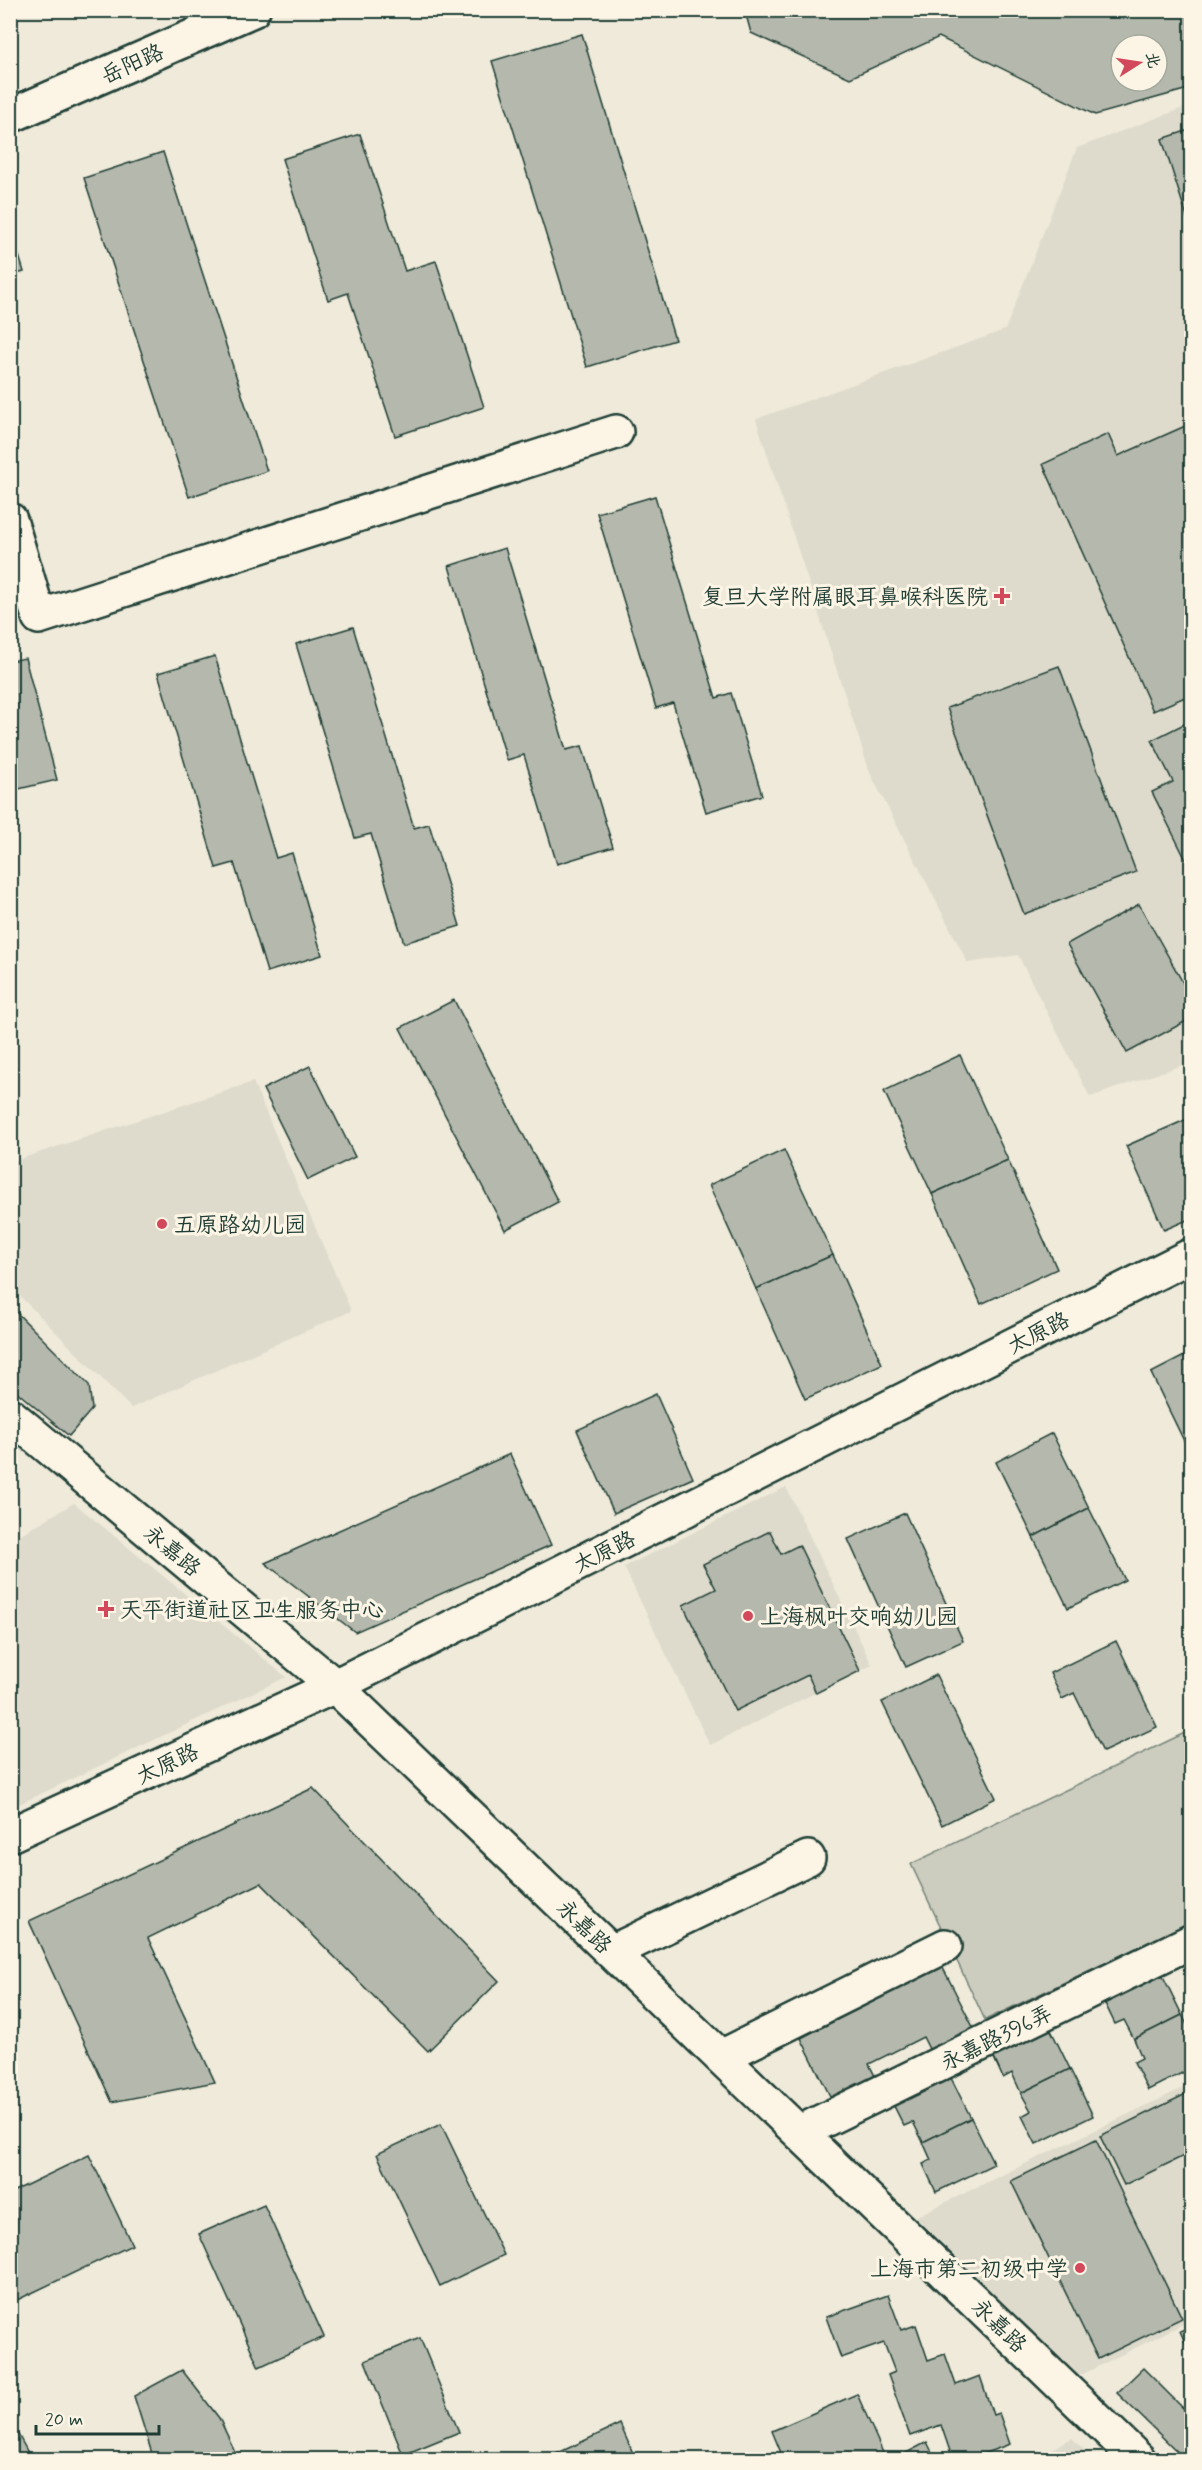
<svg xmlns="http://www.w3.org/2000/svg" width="1202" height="2470" font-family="Mynerve,'LXGW WenKai TC',sans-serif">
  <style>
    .built { fill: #dedbcc }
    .green { fill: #cccdbf; stroke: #76857a; stroke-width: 1.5 }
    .building { fill: #b5b9ad; stroke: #1f3d34; stroke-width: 1.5; fill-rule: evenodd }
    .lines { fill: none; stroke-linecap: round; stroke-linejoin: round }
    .minor-casing { stroke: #1f3d34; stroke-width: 38 }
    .minor { stroke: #fcf5e5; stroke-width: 33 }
    .poi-dot { fill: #d1495b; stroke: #fcf5e5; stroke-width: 2 }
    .labels { text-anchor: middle; stroke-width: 6; stroke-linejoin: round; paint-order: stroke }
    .street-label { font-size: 22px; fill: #1f3d34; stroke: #fcf5e5 }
    .poi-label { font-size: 22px; fill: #1f3d34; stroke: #fcf5e5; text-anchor: start }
  </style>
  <rect width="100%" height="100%" fill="#efeada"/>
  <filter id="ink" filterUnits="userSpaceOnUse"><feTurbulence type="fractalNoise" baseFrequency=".0167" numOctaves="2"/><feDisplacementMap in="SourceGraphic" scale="12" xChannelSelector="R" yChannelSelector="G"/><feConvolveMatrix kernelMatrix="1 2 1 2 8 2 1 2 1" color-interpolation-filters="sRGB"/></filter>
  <g filter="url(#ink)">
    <g class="built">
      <path d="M1191 105V1062L1090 1097 1018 955 968 963 870 773 756 419 1005 330 1077 148Z"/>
      <path d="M253 1082 351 1311 131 1408 11 1287V1162Z"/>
      <path d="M786 1487 872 1665 710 1745 624 1567Z"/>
      <path d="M74 1503 286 1677 11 1808V1540Z"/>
      <path d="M1191 2084V2320L1077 2377 915 2217Z"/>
      <path d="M1072 2438 1093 2459H1034Z"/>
    </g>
    <path class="green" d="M1191 1730V1922L985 2020 911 1864Z"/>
    <g class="building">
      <path d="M1183 10 1192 14V82L1188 89 1095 115 939 37 850 78 751 33 745 11ZM1121 45H1157V81H1121Z"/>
      <path d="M582 34 675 340 587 367 492 61Z"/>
      <path d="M1192 129V233L1162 139Z"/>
      <path d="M360 134 405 271 436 261 484 407 395 436 348 293 328 300 282 159Z"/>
      <path d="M163 152 267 471 189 497 84 178Z"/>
      <path d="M10 226 24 272 10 276Z"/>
      <path d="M1192 423V694L1153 711 1043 464 1108 434 1118 456Z"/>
      <path d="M655 496 716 698 731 693 762 795 706 812 673 703 656 708 597 513Z"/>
      <path d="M505 548 566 750 582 746 613 847 557 864 524 755 507 760 449 566Z"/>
      <path d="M10 603 17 627 10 629Z"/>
      <path d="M353 627 414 828 429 824 460 926 404 943 371 834 355 838 296 644Z"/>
      <path d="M215 656 276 858 292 853 322 955 267 972 234 863 216 868 158 673Z"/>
      <path d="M25 658 57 780 10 791V661Z"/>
      <path d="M1059 666 1136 872 1024 914 947 708Z"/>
      <path d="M1190 721 1192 724V872L1152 792 1173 782 1152 740Z"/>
      <path d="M1139 904 1192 999V1018L1127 1053 1067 944Z"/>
      <path d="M454 1000 558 1202 505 1230 400 1028Z"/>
      <path d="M960 1055 1008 1160 932 1194 884 1091Z"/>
      <path d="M310 1066 355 1157 308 1180 263 1089Z"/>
      <path d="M1192 1117V1218L1164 1230 1126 1146Z"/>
      <path d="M784 1150 833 1255 756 1289 709 1185Z"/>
      <path d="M1008 1160 1057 1269 981 1304 932 1194Z"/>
      <path d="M833 1255 882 1364 805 1399 756 1289Z"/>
      <path d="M10 1306 89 1385 92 1409 69 1436 10 1386Z"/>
      <path d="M1192 1352V1445L1187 1447 1151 1373Z"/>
      <path d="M656 1394 693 1478 614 1513 577 1430Z"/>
      <path d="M1052 1433 1089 1508 1033 1537 996 1462Z"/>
      <path d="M510 1454 551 1545 355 1632 265 1563Z"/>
      <path d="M1089 1508 1125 1580 1068 1608 1033 1537Z"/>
      <path d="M905 1513 963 1641 906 1667 848 1539Z"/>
      <path d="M770 1531 781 1554 799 1545 860 1671 816 1693 808 1675 735 1711 683 1605 716 1589 703 1564Z"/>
      <path d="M1116 1641 1157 1727 1103 1752 1074 1693 1062 1699 1050 1673Z"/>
      <path d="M936 1675 996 1798 942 1825 882 1702Z"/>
      <path d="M313 1788 499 1981 428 2051 261 1883 148 1938 215 2082 112 2102 29 1921Z"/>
      <path d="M942 1966 976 2033 932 2055 923 2037 869 2064 879 2084 835 2106 801 2038Z"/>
      <path d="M1159 1968 1182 2015 1134 2039 1124 2020 1115 2024 1101 1995Z"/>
      <path d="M1182 2015 1192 2034V2068L1148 2090 1134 2062 1142 2058 1134 2039Z"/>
      <path d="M1047 2022 1070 2069 1021 2093 1012 2073 1003 2078 990 2049Z"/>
      <path d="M1070 2069 1093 2116 1036 2144 1022 2116 1031 2111 1021 2093Z"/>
      <path d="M947 2070 971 2118 923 2142 913 2122 904 2126 890 2098Z"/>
      <path d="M1192 2091V2112L1186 2114 1192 2126V2152L1124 2185 1100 2136Z"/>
      <path d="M1192 2112V2126L1186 2114Z"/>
      <path d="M971 2118 994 2164 936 2192 923 2164 931 2160 923 2142Z"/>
      <path d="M441 2124 504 2255 440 2286 377 2154Z"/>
      <path d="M1096 2140 1182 2318 1098 2359 1011 2181Z"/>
      <path d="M89 2155 132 2245 15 2301 10 2292V2193Z"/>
      <path d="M264 2205 324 2337 259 2367 199 2234Z"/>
      <path d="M888 2295 901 2330 916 2325 928 2360 945 2354 956 2385 980 2376 993 2415 999 2413 1010 2444 966 2460H953L941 2425 910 2436 888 2375 895 2372 884 2343 841 2358 826 2317Z"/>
      <path d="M1192 2326V2353L1190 2354 1180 2331Z"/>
      <path d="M420 2338 459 2432 403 2455 365 2361Z"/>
      <path d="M1143 2368 1192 2417V2460H1186L1117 2393Z"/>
      <path d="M182 2370 219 2418 239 2460H154L134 2396Z"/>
      <path d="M857 2394 884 2455 872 2460H784L772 2431Z"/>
      <path d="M10 2420 32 2460H10Z"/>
      <path d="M620 2424 636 2460H543Z"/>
      <path d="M927 2442 936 2460H893Z"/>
    </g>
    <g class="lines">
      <defs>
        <g id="minor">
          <path d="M10 116 253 10"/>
          <path d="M10 520 39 617 616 432"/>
          <path d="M10 1415 335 1686 1139 2460"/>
          <path d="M10 1835 335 1686 1192 1255"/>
          <path d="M612 1952 808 1858"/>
          <path d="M721 2057 945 1946"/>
          <path d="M800 2132 1192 1941"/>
        </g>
      </defs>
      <use href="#minor" class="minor-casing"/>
      <use href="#minor" class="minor"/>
    </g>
  </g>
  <g class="poi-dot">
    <path d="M999 587h6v6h6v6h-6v6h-6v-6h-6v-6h6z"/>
    <circle cx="162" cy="1224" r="6"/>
    <path d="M103 1600h6v6h6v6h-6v6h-6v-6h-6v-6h6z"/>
    <circle cx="748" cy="1616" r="6"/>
    <circle cx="1080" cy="2268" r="6"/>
  </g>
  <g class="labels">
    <g class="street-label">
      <text transform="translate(132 63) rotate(-24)" y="8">岳阳路</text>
      <text transform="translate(1038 1332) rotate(-27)" y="8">太原路</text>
      <text transform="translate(173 1550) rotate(40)" y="8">永嘉路</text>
      <text transform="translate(604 1551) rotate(-27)" y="8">太原路</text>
      <text transform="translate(167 1763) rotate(-25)" y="8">太原路</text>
      <text transform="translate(585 1926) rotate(44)" y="8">永嘉路</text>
      <text transform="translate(996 2037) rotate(-26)" y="8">永嘉路396弄</text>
      <text transform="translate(1000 2325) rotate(44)" y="8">永嘉路</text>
    </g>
    <g class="poi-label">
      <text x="988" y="604" text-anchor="end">复旦大学附属眼耳鼻喉科医院</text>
      <text x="174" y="1232">五原路幼儿园</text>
      <text x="120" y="1617">天平街道社区卫生服务中心</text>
      <text x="760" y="1624">上海枫叶交响幼儿园</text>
      <text x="1068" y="2276" text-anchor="end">上海市第二初级中学</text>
    </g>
  </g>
  <rect width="1202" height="2470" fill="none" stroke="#fcf5e5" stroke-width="36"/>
  <rect x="18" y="18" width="1166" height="2434" fill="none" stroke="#1f3d34" stroke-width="2" filter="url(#ink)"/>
  <g transform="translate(1139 63) rotate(78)"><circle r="28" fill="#fcf5e5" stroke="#a4ab9e" stroke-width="1.5"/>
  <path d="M0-4.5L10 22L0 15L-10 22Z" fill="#d1495b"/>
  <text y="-9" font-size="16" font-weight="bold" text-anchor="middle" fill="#1f3d34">北</text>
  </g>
  <path d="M36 2425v9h123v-9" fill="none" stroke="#1f3d34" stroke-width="3"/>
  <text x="45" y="2425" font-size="18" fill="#1f3d34" stroke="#fcf5e5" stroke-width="4.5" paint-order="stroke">20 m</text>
</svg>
